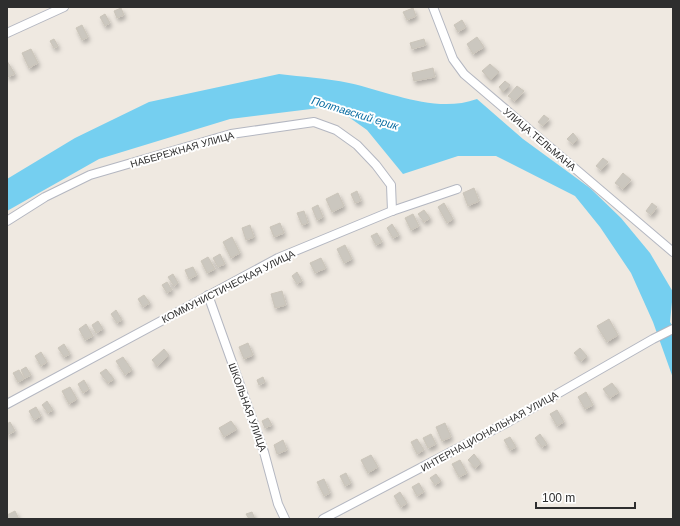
<svg xmlns="http://www.w3.org/2000/svg" width="680" height="526" font-family="Arial,sans-serif">
  <style>
    .water { fill: #75cff0 }
    .building { fill: #cbc7bf; stroke: #cbc5ba; filter: url(#shadow) }
    .lines { fill: none; stroke-linecap: round; stroke-linejoin: round }
    .street-casing { stroke: #b4b7c1; stroke-width: 10 }
    .street { stroke: #fff; stroke-width: 8 }
    .labels { text-anchor: middle; stroke-width: 4; stroke-linejoin: round; paint-order: stroke }
    .street-label { font-size: 10px; fill: #2e2e2e; stroke: #fff }
    .water-label { font-size: 11px; font-style: italic; fill: #0d6fa3; stroke: #fff }
  </style>
  <defs>
    <filter id="shadow"><feDropShadow dx="2" dy="3.5" stdDeviation="2" flood-color="#0004"/></filter>
  </defs>
  <rect width="100%" height="100%" fill="#efe9e1"/>
  <path class="water" d="M279 74C302 77 326 78 349 83 390 92 436 114 477 99L523 139 590 188 621 218 650 253 673 292 670 322 673 327V378L653 322 631 273 600 227 575 196 496 156H458L403 174 367 130 343 113 319 108 230 119 99 159 7 211V179L75 138 149 102Z"/>
  <g class="building">
    <path d="M121 8 124 15 117 18 114 11Z"/>
    <path d="M413 8 416 16 407 20 403 12Z"/>
    <path d="M105 14 110 23 105 26 100 17Z"/>
    <path d="M462 20 466 27 458 32 454 25Z"/>
    <path d="M82 25 88 37 82 40 76 28Z"/>
    <path d="M477 37 484 47 473 54 467 44Z"/>
    <path d="M54 39 58 46 54 48 50 41Z"/>
    <path d="M424 39 426 45 412 49 410 43Z"/>
    <path d="M31 49 38 63 29 68 22 53Z"/>
    <path d="M7 61 15 74 8 77 7 74Z"/>
    <path d="M490 64 499 72 491 80 482 71Z"/>
    <path d="M433 68 435 77 414 81 412 73Z"/>
    <path d="M505 81 510 85 503 92 499 87Z"/>
    <path d="M517 86 524 91 515 101 508 96Z"/>
    <path d="M544 115 549 119 543 126 538 122Z"/>
    <path d="M573 133 578 139 573 144 567 139Z"/>
    <path d="M603 158 608 162 601 170 596 166Z"/>
    <path d="M623 173 631 180 623 189 615 183Z"/>
    <path d="M474 188 479 201 468 206 463 193Z"/>
    <path d="M357 191 361 201 355 203 351 194Z"/>
    <path d="M338 193 344 206 332 212 326 199Z"/>
    <path d="M444 203 453 219 447 223 438 207Z"/>
    <path d="M652 203 657 207 651 215 646 211Z"/>
    <path d="M318 205 323 217 317 220 312 208Z"/>
    <path d="M424 210 430 218 424 222 418 214Z"/>
    <path d="M304 211 308 223 302 225 297 213Z"/>
    <path d="M413 214 419 226 411 230 405 218Z"/>
    <path d="M280 223 284 233 274 237 270 227Z"/>
    <path d="M392 224 399 235 393 238 387 228Z"/>
    <path d="M250 225 254 237 246 240 242 228Z"/>
    <path d="M377 233 382 242 376 245 371 236Z"/>
    <path d="M232 237 240 253 231 258 223 242Z"/>
    <path d="M345 245 352 259 344 263 337 249Z"/>
    <path d="M220 254 225 264 218 267 213 258Z"/>
    <path d="M208 257 215 269 207 273 201 261Z"/>
    <path d="M321 258 326 268 315 273 310 263Z"/>
    <path d="M193 267 197 275 189 279 185 270Z"/>
    <path d="M297 272 302 281 297 284 292 276Z"/>
    <path d="M173 274 178 283 174 286 168 277Z"/>
    <path d="M167 282 172 290 167 293 162 285Z"/>
    <path d="M282 291 286 305 275 308 271 294Z"/>
    <path d="M144 295 150 303 143 307 138 299Z"/>
    <path d="M116 310 122 320 117 323 111 314Z"/>
    <path d="M609 319 618 335 607 342 597 326Z"/>
    <path d="M98 321 103 329 96 333 92 325Z"/>
    <path d="M86 324 93 336 85 340 79 329Z"/>
    <path d="M248 343 253 355 244 359 239 347Z"/>
    <path d="M64 344 70 354 64 357 58 348Z"/>
    <path d="M580 348 587 356 581 361 574 353Z"/>
    <path d="M164 349 169 355 157 366 152 360Z"/>
    <path d="M41 352 47 362 41 366 35 356Z"/>
    <path d="M123 357 132 370 125 375 116 361Z"/>
    <path d="M26 367 31 375 25 378 21 370Z"/>
    <path d="M106 369 114 379 108 383 100 373Z"/>
    <path d="M19 370 24 379 18 382 13 373Z"/>
    <path d="M263 377 265 382 259 385 257 380Z"/>
    <path d="M84 380 89 389 83 393 78 384Z"/>
    <path d="M612 383 619 392 610 398 603 389Z"/>
    <path d="M70 387 77 399 69 404 62 391Z"/>
    <path d="M586 392 593 405 585 409 578 397Z"/>
    <path d="M47 401 53 410 48 413 42 405Z"/>
    <path d="M36 407 41 416 34 420 29 411Z"/>
    <path d="M557 410 564 422 557 426 550 414Z"/>
    <path d="M268 418 272 425 265 428 262 421Z"/>
    <path d="M231 421 237 429 224 437 219 428Z"/>
    <path d="M10 422 15 431 7 435V424Z"/>
    <path d="M445 423 451 437 442 441 436 427Z"/>
    <path d="M431 434 436 444 428 448 423 438Z"/>
    <path d="M540 434 547 444 542 447 535 438Z"/>
    <path d="M510 437 516 447 510 450 504 440Z"/>
    <path d="M417 439 424 450 417 454 411 442Z"/>
    <path d="M283 440 287 450 277 454 274 445Z"/>
    <path d="M474 454 481 463 475 468 468 460Z"/>
    <path d="M371 455 378 467 368 473 361 460Z"/>
    <path d="M460 460 467 473 459 477 452 464Z"/>
    <path d="M346 473 351 483 345 486 340 476Z"/>
    <path d="M436 474 441 481 435 485 430 478Z"/>
    <path d="M324 479 330 493 324 496 317 482Z"/>
    <path d="M419 483 424 492 417 496 412 487Z"/>
    <path d="M400 492 407 503 401 507 394 496Z"/>
    <path d="M15 511 19 519H8L7 515Z"/>
    <path d="M252 512 255 519H249L246 514Z"/>
  </g>
  <g class="lines">
    <defs>
      <g id="street">
        <path d="M433 7 453 59 464 74 673 252"/>
        <path d="M7 33 64 7"/>
        <path d="M7 221 45 197 90 175 231 134 314 122 336 130 357 145 376 165 391 185 392 211"/>
        <path d="M208 295 264 452 278 504 285 519"/>
        <path d="M7 404 278 258 392 211 457 189"/>
        <path d="M323 519 510 421 653 339 673 329"/>
      </g>
    </defs>
    <use href="#street" class="street-casing"/>
    <use href="#street" class="street"/>
  </g>
  <g class="labels">
    <g class="street-label">
      <text transform="translate(540 139) rotate(40)" y="4">УЛИЦА ТЕЛЬМАНА</text>
      <text transform="translate(182 149) rotate(-16)" y="4">НАБЕРЕЖНАЯ УЛИЦА</text>
      <text transform="translate(228 286) rotate(-27)" y="4">КОММУНИСТИЧЕСКАЯ УЛИЦА</text>
      <text transform="translate(248 407) rotate(70)" y="4">ШКОЛЬНАЯ УЛИЦА</text>
      <text transform="translate(489 431) rotate(-29)" y="4">ИНТЕРНАЦИОНАЛЬНАЯ УЛИЦА</text>
    </g>
    <g class="water-label">
      <text transform="translate(355 113) rotate(17)" y="4">Полтавский ерик</text>
    </g>
  </g>
  <rect width="680" height="526" fill="none" stroke="#2e2e2e" stroke-width="16"/>
  <path d="M536 502v6h99v-6" fill="none" stroke="#2e2e2e" stroke-width="2"/>
  <text x="542" y="502" font-size="12" fill="#2e2e2e" stroke="#ffffff" stroke-width="3" paint-order="stroke">100 m</text>
</svg>
